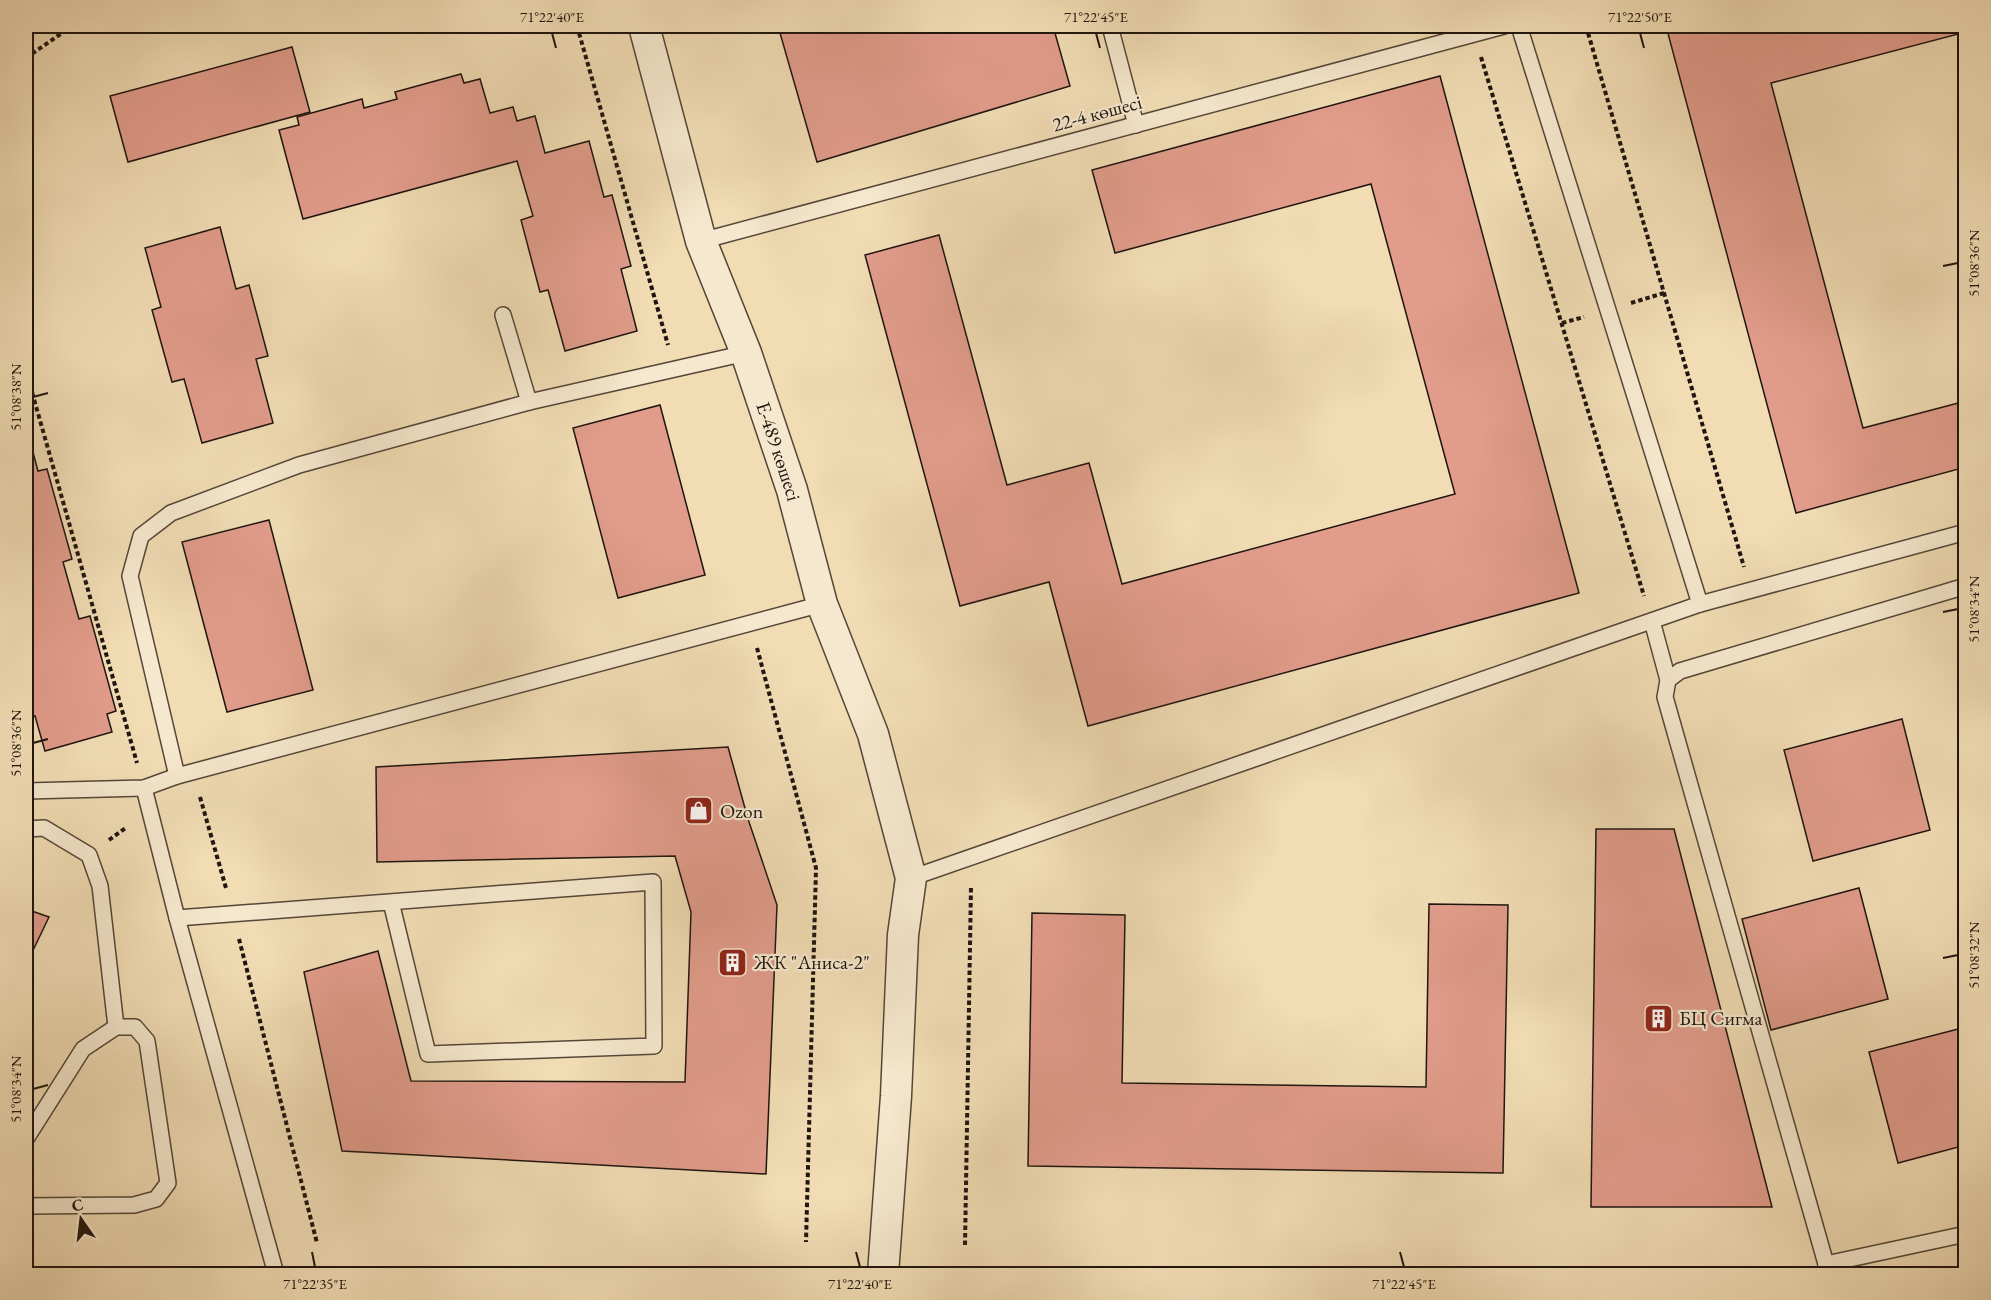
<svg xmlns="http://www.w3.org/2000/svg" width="1991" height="1300" font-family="'EB Garamond',serif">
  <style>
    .building { fill: #e19c8b; stroke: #1f150f; stroke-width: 1.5 }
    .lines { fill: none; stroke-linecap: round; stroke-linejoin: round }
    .service-casing { stroke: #544738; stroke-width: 18 }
    .minor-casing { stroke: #544738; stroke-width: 33 }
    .path { stroke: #1f150f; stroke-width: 4; stroke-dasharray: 4.5 3; stroke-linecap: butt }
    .service { stroke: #f6e8ce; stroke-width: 15 }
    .minor { stroke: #f6e8ce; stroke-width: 30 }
    .ticks { fill: none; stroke: #1f150f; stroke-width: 2 }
    .labels { text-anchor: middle; stroke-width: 4.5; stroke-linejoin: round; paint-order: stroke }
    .street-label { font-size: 20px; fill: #1f150f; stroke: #f6e8ce }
    .poi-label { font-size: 20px; fill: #1f150f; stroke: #f6e8ce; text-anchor: start }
    .neatline { fill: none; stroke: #1f150f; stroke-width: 2 }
    .ticks-label { font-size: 15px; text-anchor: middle; fill: #1f150f }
  </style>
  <rect width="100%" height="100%" fill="#f1dcb4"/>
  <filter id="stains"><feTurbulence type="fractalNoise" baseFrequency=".00333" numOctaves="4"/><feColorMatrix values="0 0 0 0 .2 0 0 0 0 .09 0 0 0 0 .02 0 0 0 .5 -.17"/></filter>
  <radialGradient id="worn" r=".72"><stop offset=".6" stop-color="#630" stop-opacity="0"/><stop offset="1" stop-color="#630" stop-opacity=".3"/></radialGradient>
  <g class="building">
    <path d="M778 26H871L872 29 882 26H1053L1070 86 817 162Z"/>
    <path d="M1666 26H1966V32L1771 83 1863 428 1966 401V467L1796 513Z"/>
    <path d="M292 47 310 112 128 162 110 96Z"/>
    <path d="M461 74 464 83 480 79 490 113 513 107 517 121 535 116 545 153 589 141 604 197 612 195 631 266 621 269 637 331 565 351 548 290 540 292 521 220 533 216 517 161 303 219 279 130 299 125 297 117 362 99 364 108 397 99 395 92Z"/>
    <path d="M1440 76 1579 593 1088 726 1049 582 960 606 865 255 939 235 1007 485 1089 463 1122 584 1455 494 1371 184 1115 253 1092 170Z"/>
    <path d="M220 227 236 289 249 285 268 356 256 359 273 423 202 443 184 379 172 382 152 310 161 307 145 248Z"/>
    <path d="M660 405 705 575 618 598 573 428Z"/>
    <path d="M26 426 38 471 47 469 72 559 63 562 79 619 90 616 116 711 107 714 112 732 45 751 35 716 27 718 26 713Z"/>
    <path d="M269 520 313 690 227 712 182 542Z"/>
    <path d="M1902 719 1930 830 1813 861 1784 750Z"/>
    <path d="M728 747 748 819 777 905 766 1174 342 1151 304 972 378 951 411 1081 685 1082 691 912 675 856 377 862 376 767Z"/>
    <path d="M1596 829H1674L1772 1207H1591Z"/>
    <path d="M1859 888 1888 999 1771 1030 1742 919Z"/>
    <path d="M1429 904 1508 905 1503 1173 1028 1166 1032 913 1125 915 1122 1083 1426 1087Z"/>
    <path d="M26 909 49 917 26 965Z"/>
    <path d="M1966 1027V1145L1898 1163 1869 1052Z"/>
  </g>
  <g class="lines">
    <defs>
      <g id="service">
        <path d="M1110 26 1136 125"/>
        <path d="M1519 26 1700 604"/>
        <path d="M701 241 1504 26"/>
        <path d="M503 315 529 402"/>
        <path d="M1652 621 1668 680"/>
        <path d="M177 776 130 576 141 536 171 513 299 465 529 402 746 353"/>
        <path d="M144 788 177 918 276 1274"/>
        <path d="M26 791 144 788 177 776 822 604"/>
        <path d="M26 829 44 828 89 855 100 886 116 1027"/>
        <path d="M911 878 1700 604 1966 532"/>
        <path d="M177 918 653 882 654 1046 428 1054 391 902"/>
        <path d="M26 1139 83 1049 116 1027H135L147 1041 168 1183 156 1199 134 1205 26 1206"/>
        <path d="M1826 1264 1966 1234"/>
        <path d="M1825 1274 1826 1264 1665 697 1668 680 1680 671 1966 586"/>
      </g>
      <g id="minor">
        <path id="s1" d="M644 26 701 241 746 353 792 490 822 604 873 734 911 878 903 935 896 1096 883 1274"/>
      </g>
    </defs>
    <use href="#service" class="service-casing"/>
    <use href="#minor" class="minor-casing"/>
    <g class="path">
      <path d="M577 26 668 345"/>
      <path d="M1586 26 1744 567"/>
      <path d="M1481 57 1644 596"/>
      <path d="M26 58 72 26"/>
      <path d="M1631 303 1664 293"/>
      <path d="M1562 323 1584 317"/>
      <path d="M26 371 137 763"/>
      <path d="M757 648 816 868 806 1242"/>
      <path d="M200 797 226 888"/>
      <path d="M109 840 127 827"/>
      <path d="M239 939 317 1243"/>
      <path d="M965 1245 971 886"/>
    </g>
    <use href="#service" class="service"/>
    <use href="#minor" class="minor"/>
  </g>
  <path class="ticks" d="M552 33 556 48M1096 33 1100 48M1640 33 1644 48M1943 266 1958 263M33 397 48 393M1943 612 1958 609M33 743 48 739M1943 958 1958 955M33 1089 48 1085M312 1252 315 1267M856 1252 860 1267M1400 1252 1404 1267"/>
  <defs>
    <symbol id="shop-square" viewBox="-11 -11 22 22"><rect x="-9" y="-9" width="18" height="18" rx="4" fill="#8f2418" stroke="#f6e8ce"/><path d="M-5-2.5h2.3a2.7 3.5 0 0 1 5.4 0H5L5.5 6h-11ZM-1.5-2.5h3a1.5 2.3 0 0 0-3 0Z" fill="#fff"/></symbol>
    <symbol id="building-square" viewBox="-11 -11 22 22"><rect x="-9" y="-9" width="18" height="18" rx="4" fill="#8f2418" stroke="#f6e8ce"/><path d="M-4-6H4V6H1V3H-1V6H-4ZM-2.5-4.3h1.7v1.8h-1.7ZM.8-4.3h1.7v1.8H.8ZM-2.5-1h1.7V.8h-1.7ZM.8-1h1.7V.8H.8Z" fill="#fff"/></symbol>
  </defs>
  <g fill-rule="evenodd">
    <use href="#shop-square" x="682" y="794" width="33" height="33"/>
    <use href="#building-square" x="716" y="946" width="33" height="33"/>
    <use href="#building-square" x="1642" y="1002" width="33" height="33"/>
  </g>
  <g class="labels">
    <g class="street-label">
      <text transform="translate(1097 113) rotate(-15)" y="7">22-4 көшесі</text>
      <text dy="7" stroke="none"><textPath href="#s1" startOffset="447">Е-489 көшесі</textPath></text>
    </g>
    <g class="poi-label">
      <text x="720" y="818">Ozon</text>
      <text x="754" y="969">ЖК "Аниса-2"</text>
      <text x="1679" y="1025">БЦ Сигма</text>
    </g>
  </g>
  <rect width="1991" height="1300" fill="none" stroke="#f1dcb4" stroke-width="66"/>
  <g transform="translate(81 1219) rotate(346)" stroke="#f6e8ce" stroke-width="4.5" paint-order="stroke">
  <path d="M0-4.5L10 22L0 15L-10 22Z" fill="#1f150f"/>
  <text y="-9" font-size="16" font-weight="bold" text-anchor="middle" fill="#1f150f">С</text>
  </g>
  <rect x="33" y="33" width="1925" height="1234" class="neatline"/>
  <g class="ticks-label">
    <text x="552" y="22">71°22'40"E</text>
    <text x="1096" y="22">71°22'45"E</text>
    <text x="1640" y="22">71°22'50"E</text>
    <text transform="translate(1974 263) rotate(-90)" y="5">51°08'36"N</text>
    <text transform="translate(16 397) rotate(-90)" y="5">51°08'38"N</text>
    <text transform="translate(1974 609) rotate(-90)" y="5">51°08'34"N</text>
    <text transform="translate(16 743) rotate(-90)" y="5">51°08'36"N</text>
    <text transform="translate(1974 955) rotate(-90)" y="5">51°08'32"N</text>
    <text transform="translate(16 1089) rotate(-90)" y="5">51°08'34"N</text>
    <text x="315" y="1289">71°22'35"E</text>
    <text x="860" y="1289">71°22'40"E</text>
    <text x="1404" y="1289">71°22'45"E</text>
  </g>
  <rect width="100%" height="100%" filter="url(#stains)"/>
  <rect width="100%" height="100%" fill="url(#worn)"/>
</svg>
